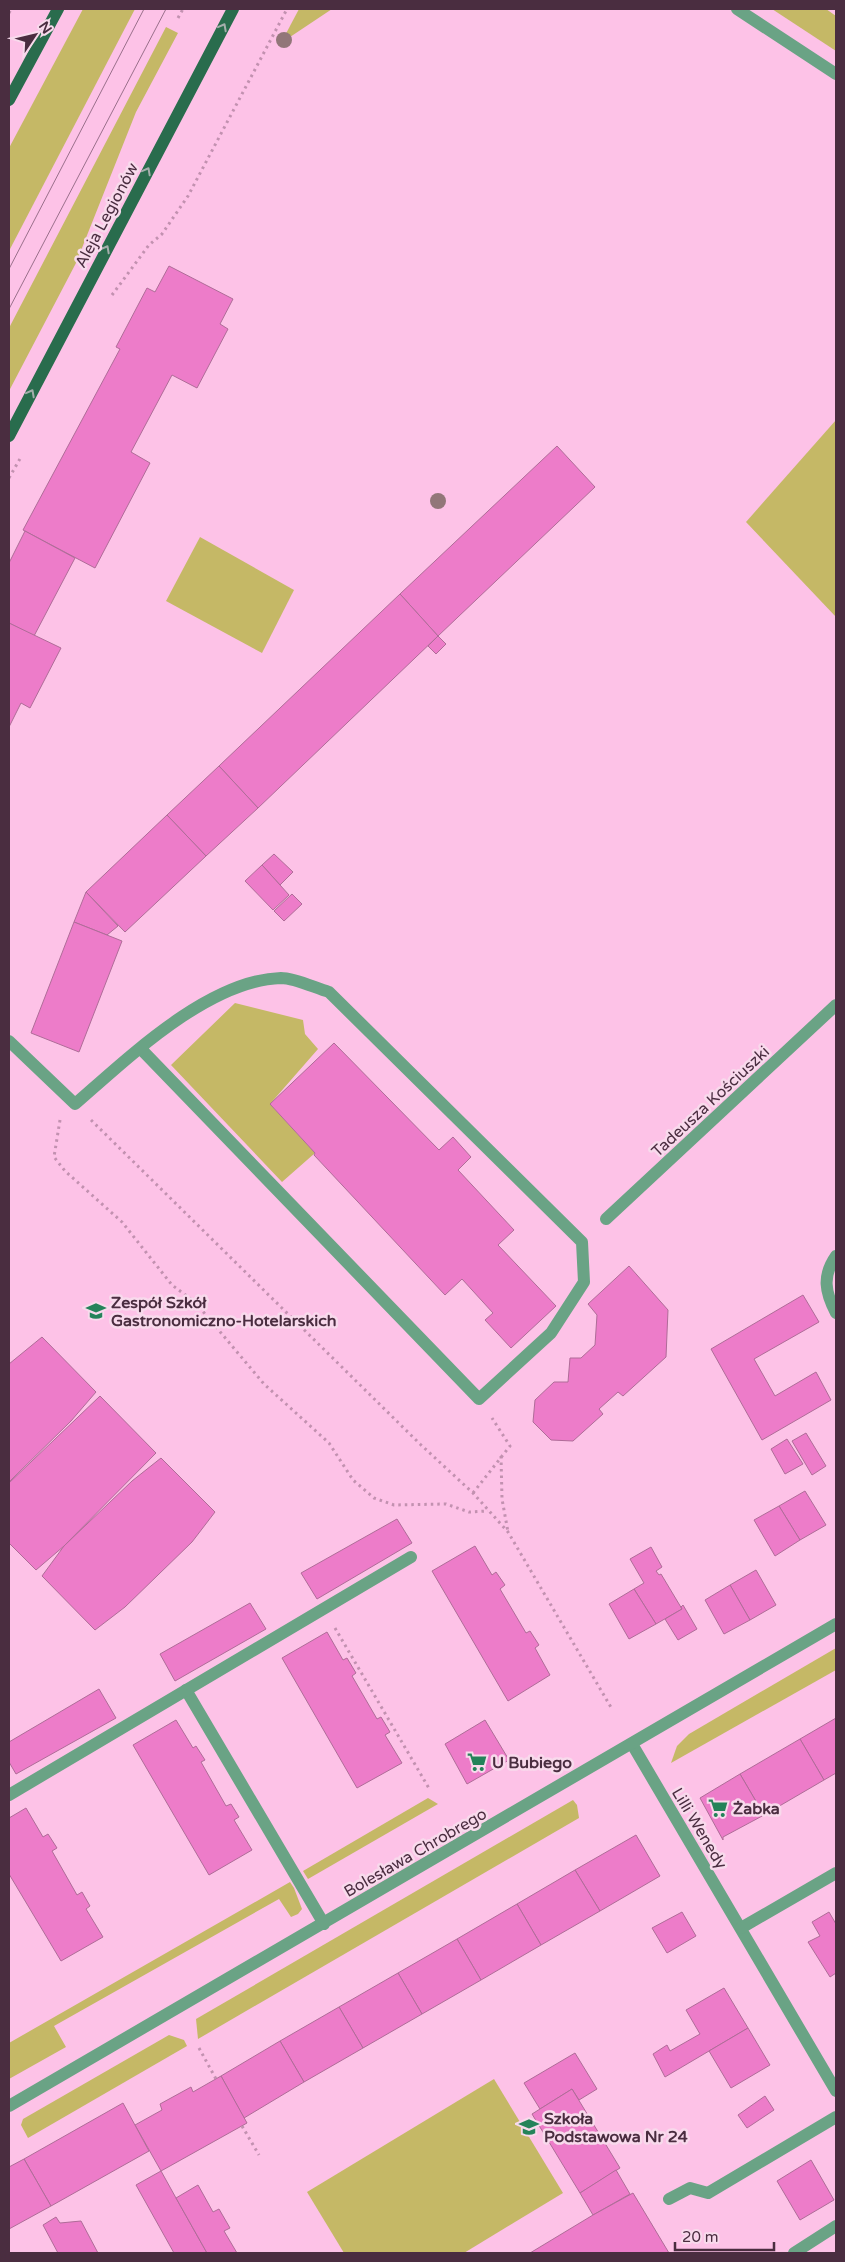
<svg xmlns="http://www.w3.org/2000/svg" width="845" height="2262" font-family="'Varela Round',sans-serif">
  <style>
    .green { fill: #c5b866 }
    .building { fill: #ed7cc9; stroke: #af6c98 }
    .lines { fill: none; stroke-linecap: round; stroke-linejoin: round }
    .path { stroke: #c291b0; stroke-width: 3; stroke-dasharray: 2.5 4; stroke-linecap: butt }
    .minor { stroke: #6aa385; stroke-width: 12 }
    .major { stroke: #296c4d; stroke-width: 12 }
    .tram { stroke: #9a708b; stroke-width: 1 }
    .tree { fill: #927679 }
    .oneway { stroke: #a5aeac }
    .labels { text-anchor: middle; stroke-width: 5; stroke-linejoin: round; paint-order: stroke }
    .street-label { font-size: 16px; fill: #4a2d40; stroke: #f8daec }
    .poi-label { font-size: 16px; font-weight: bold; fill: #4a2d40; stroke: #f8daec; text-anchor: start }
  </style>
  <rect width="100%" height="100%" fill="#fdc2e7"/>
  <g class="green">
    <path d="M83 9H135L9 251V148Z"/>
    <path d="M299 9H332L281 43Z"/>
    <path d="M772 9H826L836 16V51Z"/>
    <path d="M166 27 178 33 136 112 76 263 9 391V328Z"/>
    <path d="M836 420V617L746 522Z"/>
    <path d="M200 537 294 590 262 653 166 601Z"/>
    <path d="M235 1003 303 1020 305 1034 318 1049 270 1104 315 1153 282 1182 171 1065Z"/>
    <path d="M836 1648V1670L671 1763 677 1746 689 1734Z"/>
    <path d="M428 1798 438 1804 308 1879 303 1871Z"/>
    <path d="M573 1800 577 1805 579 1818 198 2039 196 2019Z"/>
    <path d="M290 1882 294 1888 302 1909 298 1914 291 1917 279 1899 54 2026 66 2047 9 2079V2043Z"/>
    <path d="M169 2035 184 2040 187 2046 28 2138 21 2125 23 2119Z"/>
    <path d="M494 2079 563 2193 464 2253H344L307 2192Z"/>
  </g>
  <g class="building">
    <path d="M169 266 233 299 220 324 228 329 197 388 172 375 131 452 150 463 95 568 23 530 120 349 116 347 147 288 155 292Z"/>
    <path d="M557 446 595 487 438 636 400 594Z"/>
    <path d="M25 531 75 558 34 636 9 623V563Z"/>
    <path d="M400 594 438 636 258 808 219 766Z"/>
    <path d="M9 623 61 648 30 708 21 703 9 727Z"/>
    <path d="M438 636 446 644 436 654 428 646Z"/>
    <path d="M219 766 258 808 206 856 167 815Z"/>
    <path d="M167 815 206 856 125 932 86 892Z"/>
    <path d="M274 854 293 872 280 885 262 865Z"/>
    <path d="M262 865 289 895 273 910 245 881Z"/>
    <path d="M86 892 118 926 107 935 74 922Z"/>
    <path d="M292 894 302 904 284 921 274 911Z"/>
    <path d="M74 922 122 941 79 1052 31 1033Z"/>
    <path d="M334 1043 439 1150 453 1137 471 1157 458 1170 514 1230 498 1245 556 1306 511 1348 485 1320 493 1313 462 1279 445 1295 314 1155 315 1153 270 1104Z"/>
    <path d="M629 1266 668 1310 666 1357 623 1396 618 1392 599 1409 603 1414 573 1441 551 1440 533 1422 535 1400 554 1382H568L570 1358H581L595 1345 597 1315 588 1304Z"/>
    <path d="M803 1295 819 1322 754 1359 775 1396 816 1372 831 1400 762 1440 711 1349Z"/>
    <path d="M42 1337 96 1392 71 1421 9 1482V1364Z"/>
    <path d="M100 1396 156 1453 64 1546 36 1570 9 1543V1483Z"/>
    <path d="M806 1433 826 1466 812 1475 792 1441Z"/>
    <path d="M787 1439 803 1464 785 1474 771 1449Z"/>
    <path d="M161 1458 215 1512 192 1542 125 1607 95 1630 42 1576 64 1546 132 1481Z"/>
    <path d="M805 1491 826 1525 800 1540 779 1506Z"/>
    <path d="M779 1506 800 1540 775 1556 754 1520Z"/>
    <path d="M397 1519 412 1543 317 1599 301 1573Z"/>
    <path d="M475 1546 492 1575 496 1572 505 1585 500 1589 526 1633 530 1631 539 1645 535 1648 550 1675 508 1701 432 1571Z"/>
    <path d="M651 1547 662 1567 656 1571 659 1575 661 1574 682 1609 656 1624 634 1589 644 1583 630 1559Z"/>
    <path d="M756 1570 776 1605 750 1620 730 1585Z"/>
    <path d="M730 1585 750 1620 724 1634 705 1600Z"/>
    <path d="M634 1589 656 1624 629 1639 609 1604Z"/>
    <path d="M250 1603 266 1629 175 1681 160 1654Z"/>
    <path d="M683 1605 697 1629 678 1640 665 1619 682 1609 681 1607Z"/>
    <path d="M327 1632 343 1660 347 1658 356 1673 352 1676 377 1719 381 1717 390 1732 385 1735 402 1763 357 1788 282 1658Z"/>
    <path d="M99 1689 116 1718 16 1774 9 1762V1742Z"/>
    <path d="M836 1718V1773L824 1780 800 1739Z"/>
    <path d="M176 1720 193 1748 196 1746 205 1760 201 1762 226 1806 231 1804 239 1817 234 1820 252 1850 209 1875 133 1745Z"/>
    <path d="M485 1720 509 1760 467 1784 445 1744Z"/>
    <path d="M800 1739 824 1780 764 1815 740 1774Z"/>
    <path d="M740 1774 764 1815 723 1837V1840L700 1798Z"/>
    <path d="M26 1808 43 1837 48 1834 57 1848 52 1851 77 1895 82 1892 90 1906 86 1909 103 1937 61 1961 9 1874V1818Z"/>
    <path d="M636 1835 660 1876 600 1911 575 1870Z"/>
    <path d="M575 1870 600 1911 541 1945 517 1904Z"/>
    <path d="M517 1904 541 1945 481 1980 457 1939Z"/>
    <path d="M682 1912 696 1936 667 1953 652 1928Z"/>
    <path d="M829 1912 836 1924V1973L830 1977 808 1942 820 1936 812 1922Z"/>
    <path d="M457 1939 481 1980 422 2014 398 1973Z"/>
    <path d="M398 1973 422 2014 363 2048 339 2007Z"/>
    <path d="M724 1988 748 2028 665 2077 653 2054 667 2045 670 2051 700 2034 686 2010Z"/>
    <path d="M339 2007 363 2048 304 2082 280 2041Z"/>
    <path d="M748 2028 770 2065 731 2088 709 2051Z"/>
    <path d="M280 2041 304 2082 244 2118 221 2076Z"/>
    <path d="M575 2053 597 2089 579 2100 572 2089 540 2109 524 2083Z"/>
    <path d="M221 2076 247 2123 161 2171 135 2125 162 2110 160 2104 191 2087 193 2092Z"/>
    <path d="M572 2089 620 2168 580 2193 532 2114Z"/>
    <path d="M765 2096 774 2110 747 2128 738 2115Z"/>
    <path d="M123 2103 149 2151 51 2206 24 2159Z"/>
    <path d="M24 2159 51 2206 9 2229V2167Z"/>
    <path d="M811 2160 834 2200 800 2220 777 2181Z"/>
    <path d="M616 2170 630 2194 593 2215 580 2193Z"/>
    <path d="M161 2171 176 2198 207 2253H174L136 2185Z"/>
    <path d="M198 2185 213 2212 219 2209 230 2228 224 2231 237 2253H207L176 2198Z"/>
    <path d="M633 2193 669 2253H530L593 2215Z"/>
    <path d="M56 2217 60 2223 81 2221 98 2253H58L43 2225Z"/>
  </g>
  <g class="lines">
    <g class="path">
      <path d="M9 13 11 9"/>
      <path d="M178 18 183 9"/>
      <path d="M112 295 149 245 162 234 188 196 287 9"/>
      <path d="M9 478 21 457"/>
      <path d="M60 1120 54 1157 65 1171 122 1222 172 1285 195 1302 264 1384 329 1443 353 1480 374 1498 394 1505 446 1504 469 1512 488 1511"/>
      <path d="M91 1120 420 1444 473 1493 508 1532 612 1709"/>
      <path d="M501 1456 502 1499 508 1532"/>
      <path d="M473 1493 510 1446 492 1418"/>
      <path d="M335 1628 430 1790"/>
      <path d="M199 2048 216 2079"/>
      <path d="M242 2126 259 2155"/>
    </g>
    <g class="minor">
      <path d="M737 9 836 74"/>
      <path d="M9 1041 75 1104C127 1059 208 980 281 978 295 978 315 988 329 992L582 1242 584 1282 551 1333 479 1399 140 1048"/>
      <path d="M606 1219 836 1005"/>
      <path d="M836 1256C822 1276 825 1292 836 1313"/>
      <path d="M186 1690 324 1924"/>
      <path d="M632 1744 836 2091"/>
      <path d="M9 1795 411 1557"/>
      <path d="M741 1928 836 1873"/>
      <path d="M9 2106 836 1624"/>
      <path d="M669 2199 690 2188 708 2193 836 2117"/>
      <path d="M794 2253 836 2226"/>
    </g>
    <g class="major">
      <path d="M9 100 58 9"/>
      <path d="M9 436 233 9"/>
    </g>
    <g class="tram">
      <path d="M9 269 144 9"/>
      <path d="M9 309 166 9"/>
    </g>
  </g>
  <g class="tree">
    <circle cx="284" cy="40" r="8"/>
    <circle cx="438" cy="501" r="8"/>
  </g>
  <defs><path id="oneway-chevron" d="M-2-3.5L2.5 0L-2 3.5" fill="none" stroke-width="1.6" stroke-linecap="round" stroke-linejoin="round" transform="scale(1.25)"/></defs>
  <g class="oneway">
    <use href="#oneway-chevron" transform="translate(223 27) rotate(-62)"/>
    <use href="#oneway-chevron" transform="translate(147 171) rotate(-62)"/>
    <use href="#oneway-chevron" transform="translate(106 249) rotate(-62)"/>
    <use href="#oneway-chevron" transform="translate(31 393) rotate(-62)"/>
  </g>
  <defs>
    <symbol id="school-bare" viewBox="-9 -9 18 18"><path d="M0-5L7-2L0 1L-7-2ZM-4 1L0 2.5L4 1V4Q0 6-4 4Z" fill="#24835a" stroke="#f8daec" stroke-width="2.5" paint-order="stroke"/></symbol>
    <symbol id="supermarket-bare" viewBox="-9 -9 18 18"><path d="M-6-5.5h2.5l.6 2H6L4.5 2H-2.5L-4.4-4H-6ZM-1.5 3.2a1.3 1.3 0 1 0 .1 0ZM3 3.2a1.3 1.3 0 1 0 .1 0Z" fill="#24835a" stroke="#f8daec" stroke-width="2.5" paint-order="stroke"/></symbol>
  </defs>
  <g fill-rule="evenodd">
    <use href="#school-bare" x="82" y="1297" width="28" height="28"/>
    <use href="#supermarket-bare" x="463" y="1748" width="28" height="28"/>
    <use href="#supermarket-bare" x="704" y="1794" width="28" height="28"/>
    <use href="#school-bare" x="515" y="2113" width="28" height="28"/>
  </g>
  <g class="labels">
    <g class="street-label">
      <text transform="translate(106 215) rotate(-62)" y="6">Aleja Legionów</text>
      <text transform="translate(710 1101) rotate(-43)" y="6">Tadeusza Kościuszki</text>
      <text transform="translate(700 1828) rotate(59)" y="6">Lilli Wenedy</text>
      <text transform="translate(415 1852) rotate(-30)" y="6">Bolesława Chrobrego</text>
    </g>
    <g class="poi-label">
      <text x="111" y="1308">Zespół Szkół<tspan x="111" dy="18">Gastronomiczno-Hotelarskich</tspan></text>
      <text x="492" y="1768">U Bubiego</text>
      <text x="733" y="1814">Żabka</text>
      <text x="544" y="2124">Szkoła<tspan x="544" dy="18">Podstawowa Nr 24</tspan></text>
    </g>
  </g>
  <rect width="845" height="2262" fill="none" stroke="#4a2d40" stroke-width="20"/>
  <g transform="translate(35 35) rotate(55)" stroke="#f8daec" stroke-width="4" paint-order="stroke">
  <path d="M0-4L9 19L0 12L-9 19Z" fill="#4a2d40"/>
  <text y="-8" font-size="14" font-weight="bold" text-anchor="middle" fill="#4a2d40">N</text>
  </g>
  <path d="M675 2242v8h99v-8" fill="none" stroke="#4a2d40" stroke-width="2.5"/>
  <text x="682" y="2242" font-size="15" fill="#4a2d40" stroke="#f8daec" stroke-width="4" paint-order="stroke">20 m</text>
</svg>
